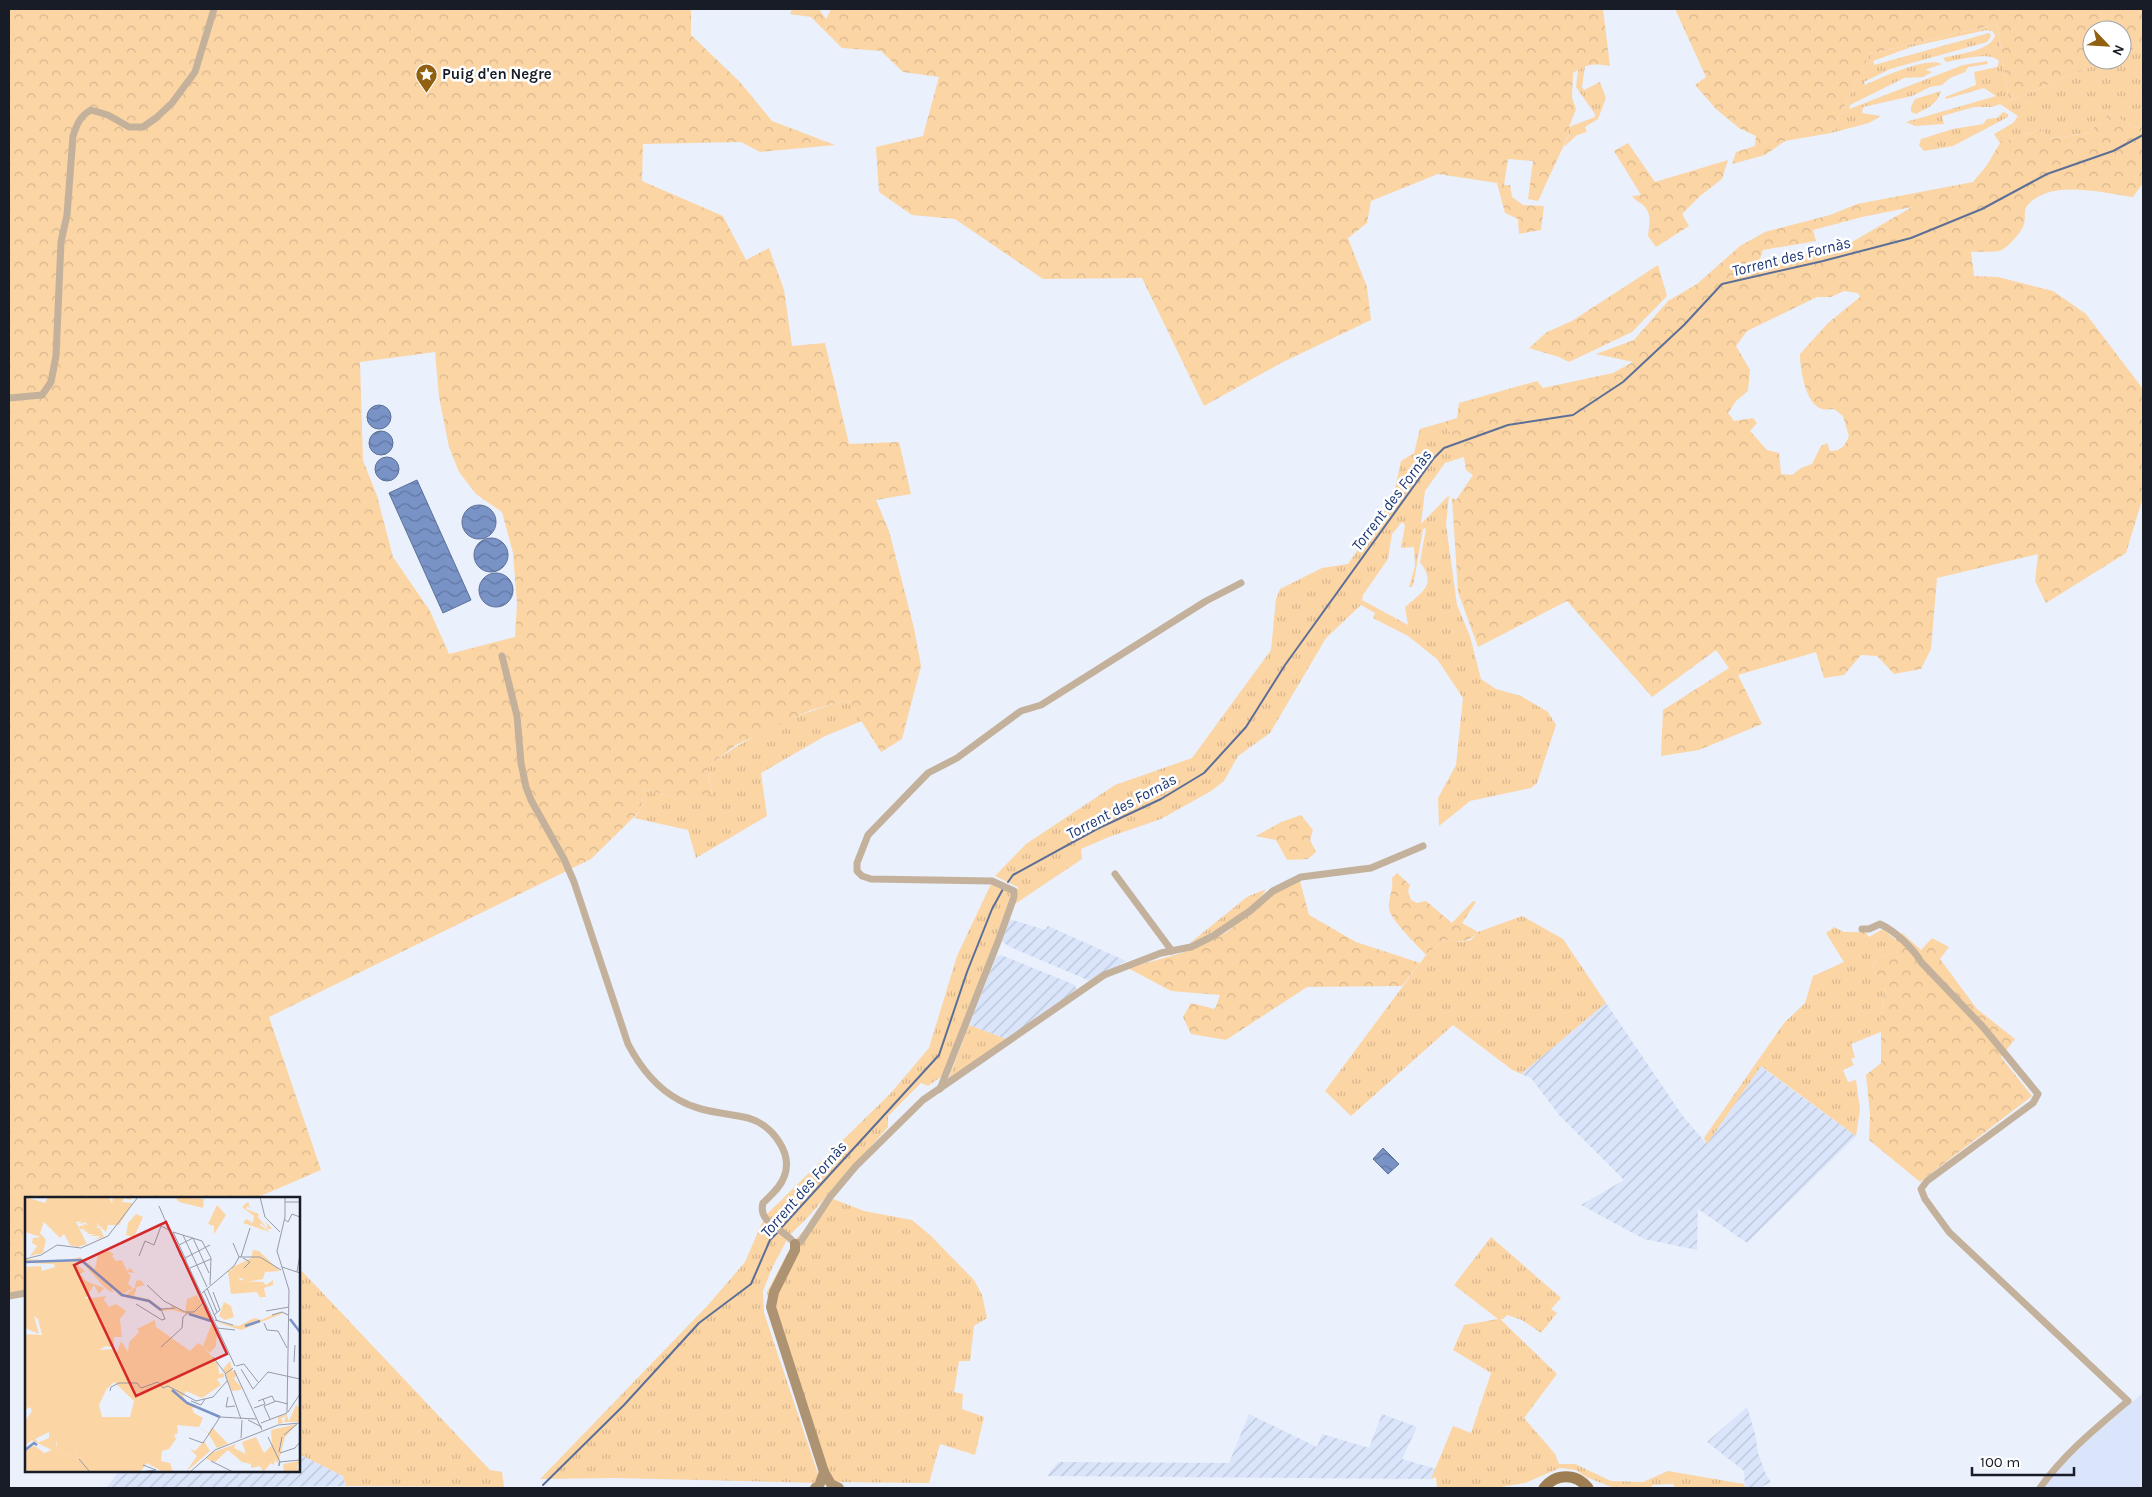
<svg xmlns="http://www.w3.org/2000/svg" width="2152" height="1497" font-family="Karla,sans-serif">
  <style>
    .built { fill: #dae5fb }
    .industrial { fill: url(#industrial-furrows) }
    .grass { fill: url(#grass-tufts); fill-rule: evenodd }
    .forest { fill: url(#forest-crowns); fill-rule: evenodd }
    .water { fill: url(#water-waves); stroke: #5c6f97 }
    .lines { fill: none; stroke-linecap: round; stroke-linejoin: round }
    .stream { stroke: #5c6f97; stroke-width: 2 }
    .street { stroke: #c4b19b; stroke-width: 7 }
    .secondary { stroke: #ae9372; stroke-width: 10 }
    .primary { stroke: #9e7d53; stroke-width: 11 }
    .labels { text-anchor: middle; stroke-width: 5; stroke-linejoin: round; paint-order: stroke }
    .poi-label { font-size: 15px; font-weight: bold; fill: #171c27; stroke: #fff; text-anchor: start }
    .water-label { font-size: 16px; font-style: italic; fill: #1b3776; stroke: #fff }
    .inset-river { fill: none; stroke: #7993c7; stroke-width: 2.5 }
    .inset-road { fill: none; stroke: #969ba7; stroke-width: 1 }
    .view { fill: #d62828; fill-opacity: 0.15; stroke: #d62828; stroke-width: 2.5 }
    .inset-edge { fill: none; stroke: #171c27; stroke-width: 2.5 }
  </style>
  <defs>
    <pattern id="industrial-furrows" width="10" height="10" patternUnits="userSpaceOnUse" patternTransform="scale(1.25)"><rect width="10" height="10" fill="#dae5fb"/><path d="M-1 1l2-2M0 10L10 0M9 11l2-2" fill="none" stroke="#bac4d7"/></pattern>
    <pattern id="grass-tufts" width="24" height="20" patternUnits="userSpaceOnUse" patternTransform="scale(1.25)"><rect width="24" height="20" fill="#fcd5a5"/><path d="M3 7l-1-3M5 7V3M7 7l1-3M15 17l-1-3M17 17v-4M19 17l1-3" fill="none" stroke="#d7b68e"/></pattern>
    <pattern id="forest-crowns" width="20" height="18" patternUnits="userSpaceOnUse" patternTransform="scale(1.25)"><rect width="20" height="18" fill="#fcd5a5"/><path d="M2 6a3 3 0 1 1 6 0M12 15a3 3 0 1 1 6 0" fill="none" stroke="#d7b68e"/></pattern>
    <pattern id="water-waves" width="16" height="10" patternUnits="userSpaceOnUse" patternTransform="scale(1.25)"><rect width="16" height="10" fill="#7993c7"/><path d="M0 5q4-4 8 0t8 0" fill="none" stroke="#6277a2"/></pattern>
  </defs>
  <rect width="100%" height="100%" fill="#eaf0fc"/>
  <path class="built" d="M2143 1393V1488H2045L2054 1473 2081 1446Z"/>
  <g class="industrial">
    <path d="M1010 919 1045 930 1048 926 1126 961 1090 981 1008 946 1002 941Z"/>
    <path d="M1001 955 1075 985 1077 992 1006 1039 969 1025 996 957Z"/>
    <path d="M1606 1003 1682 1115 1706 1143 1760 1066 1856 1136 1747 1243 1698 1209 1697 1250 1644 1239 1581 1205 1624 1180 1559 1115 1531 1078 1521 1074Z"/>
    <path d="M1747 1407 1755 1434 1758 1453 1766 1475 1771 1482 1759 1488H1745L1744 1471 1707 1442Z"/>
    <path d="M1249 1414 1317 1447 1322 1434 1369 1448 1382 1414 1417 1427 1402 1459 1436 1469 1431 1479 1047 1476 1058 1462 1229 1463Z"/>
    <path d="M299 1454 343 1476 346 1486 106 1488 119 1471H299Z"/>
  </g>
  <g class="grass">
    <path d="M1997 24 2009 101 2107 60H2122V54L2143 45V124L2136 128 2110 113 2088 133 2049 139 2041 129 2000 143 1994 134 2013 123 2018 116 2000 104 1992 107H1974L1942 116 1944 124 1915 126 1906 122 1996 96 1984 88 1946 99 1945 97 1976 85 1974 72 1997 67 1999 62C1993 50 1958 60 1946 62L1943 58C1957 54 1992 51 1995 35L1992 31 1987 30 1914 46 1873 61 1874 65 1989 33 1991 36 1987 42 1890 69 1864 82 1865 85C1880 78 1928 56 1942 64L1927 69 1926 70 1932 72 1923 77 1904 78 1850 105 1849 109 1963 65 1987 61 1988 64 1968 67 1965 72 1950 78 1942 85 1930 87 1912 96 1863 107 1862 113 1881 116 1869 123 1831 133 1870 54Z"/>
    <path d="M1585 65 1582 88 1584 90 1600 82 1606 98 1598 119 1585 127 1587 132 1577 135 1565 146H1564L1569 135V127L1595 117V114L1576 87 1578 70Z"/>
    <path d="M1941 91C1937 105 1927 108 1916 114L1911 112V107L1915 99Z"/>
    <path d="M2003 112 2008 114V117L1953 146 1924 151 1919 145 1921 139 1953 129 1983 124 1987 119 1997 118Z"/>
    <path d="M1444 422 1464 457 1445 463 1425 491 1421 524 1449 495 1446 525 1457 605 1470 636 1481 679 1496 689 1521 696 1548 712 1556 725 1537 783 1531 788 1470 801 1439 826 1438 798 1456 765 1463 698 1437 659 1408 636 1373 618 1375 613 1361 605 1326 638 1270 733 1238 756 1224 781 1211 791 1161 819 1109 837 1081 849 1082 859 1015 904 1018 887 995 876 1026 844 1115 785 1192 758 1271 650 1276 599 1280 589 1322 568 1348 564 1393 498 1401 461 1414 453 1420 429ZM1402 522 1405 525 1401 548 1414 547 1415 566 1409 587H1412L1414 581 1423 529 1426 528 1420 562C1437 585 1423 591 1405 607L1408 625 1362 600 1363 595 1388 559 1392 534Z"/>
    <path d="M848 700 862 721 825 736 761 773 767 816 696 858 688 830 634 818 640 811 645 788 676 799 712 794 707 767C751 733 795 714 848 700Z"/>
    <path d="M991 884 1012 892 994 946 942 1076 928 1086 921 1083 888 1116V1127L808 1217 789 1236 772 1268 763 1291 764 1313 821 1483 614 1478 540 1479 708 1305 745 1262 761 1225 768 1213 890 1094 929 1048 957 956Z"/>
    <path d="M1266 889C1256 909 1212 934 1190 943L1247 897Z"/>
    <path d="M1522 916 1563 939 1606 1003 1521 1074 1511 1069 1453 1025 1351 1116 1325 1091 1426 955 1444 939 1460 942 1471 940 1478 932Z"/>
    <path d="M1834 927 1844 932H1865L1869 937 1883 929 1896 940 1872 966 1886 987 1881 1016V1032L1851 1044 1855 1057 1851 1059 1854 1065 1843 1070 1848 1082 1856 1080 1860 1109 1856 1136 1761 1066 1707 1144 1704 1138 1784 1023 1805 1003 1813 976 1844 962 1826 933Z"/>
    <path d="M969 1025 1006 1039 948 1080Z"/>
    <path d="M833 1199 864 1211 912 1220 930 1235 974 1280 982 1295 987 1318 974 1326 970 1361H959L954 1392 963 1394 962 1409 984 1417 975 1455 940 1444 929 1483 831 1482 769 1307 767 1292 786 1256 797 1238Z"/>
    <path d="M1491 1237 1561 1298 1551 1309 1557 1313 1541 1333 1522 1320 1507 1315 1503 1319H1500L1557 1374 1524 1418 1555 1454 1559 1464H1575L1611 1481 1643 1482 1668 1471 1744 1484 1745 1488H1675L1673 1484 1653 1485 1650 1488H1614L1586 1477 1576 1470 1560 1468 1525 1483 1501 1487H1437L1436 1477 1431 1479 1453 1426 1471 1433 1491 1373 1453 1350 1464 1325 1498 1319 1454 1285Z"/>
    <path d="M299 1268 490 1470 502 1472 504 1487 346 1486 343 1476 299 1454Z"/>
  </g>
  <g class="forest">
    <path d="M9 9H691V35L740 82 772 121 835 145 760 152 741 142 643 144 642 181 723 216 746 260 769 248 784 290 792 346 825 343 849 444 899 442 911 494 876 500 889 531 914 628 921 666 902 739 881 752 848 700 811 710 771 728 736 745 707 767 712 795 676 799 645 788 640 811 591 859 269 1017 321 1170 256 1198H26V1290L9 1293ZM435 352 439 397 449 447 459 472 476 494 502 512 513 553 517 603 515 637 449 654 430 611 393 557 377 496 363 460 360 362Z"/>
    <path d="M792 9H819L826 19 831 9H1603L1610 66C1594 63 1586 64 1573 73L1572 98 1576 109 1569 127V134L1538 201 1528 199 1533 161 1508 159 1504 185H1510L1512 197 1523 205 1544 206 1541 230 1519 234 1518 219 1505 213 1497 183 1438 174 1371 201 1367 223 1348 238 1367 287 1371 320 1281 363 1204 406 1142 278 1043 279 955 219 912 215 879 192 876 147 923 136 939 77 903 72 881 51 842 48 811 17 790 14Z"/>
    <path d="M1675 9H2143V45L2122 54V30H2092V60H2107L2009 101 1997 24 1870 54 1831 133 1785 141 1765 155 1732 164 1736 152 1755 146 1756 136 1739 128 1716 109 1695 85 1706 77Z"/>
    <path d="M2110 113 2136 128 2143 124V183L2133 197C2104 193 2049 178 2027 206 2023 211 2026 218 2024 224 2022 232 2009 246 2002 250 1994 253 1980 251 1971 252L1974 276 1998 277 2053 291 2086 314 2143 389V497L2126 553 2046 603 2035 581 2038 554 1937 578 1931 649 1921 669 1894 674 1877 656 1861 655 1844 675 1824 678 1816 652 1738 675 1762 724 1699 750 1661 756 1663 710 1729 668 1716 650 1652 697 1567 601 1478 647 1458 592 1452 498 1456 500 1473 475 1466 470 1464 457 1444 422 1457 418 1459 403 1537 381 1543 388 1613 373 1633 362 1596 354 1634 340 1668 301 1697 284 1740 246 1765 232 1830 215 1857 204 1973 182 1987 165 2000 143 2041 129 2050 139 2088 133ZM1912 207 1840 249 1759 262 1763 250 1816 241 1813 230 1862 217ZM1844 291 1858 293 1860 297 1828 323 1800 354C1800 368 1805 404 1822 409 1825 410 1830 409 1834 409L1843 416 1849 436C1845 446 1841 451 1830 451L1827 443 1821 446 1812 464 1801 468 1792 475 1781 474 1779 453 1767 450 1750 431 1757 423 1753 418 1734 421 1728 413 1736 401 1748 391 1750 370 1736 346 1747 331 1817 297H1831Z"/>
    <path d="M1628 143 1655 182 1728 160 1722 179 1700 196 1682 214 1689 226 1656 247 1648 236C1649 226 1652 215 1645 207 1641 202 1636 202 1632 196L1641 195 1614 151Z"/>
    <path d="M1658 265 1667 296 1632 332 1569 362 1559 357 1529 348 1547 332 1572 321Z"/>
    <path d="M1301 815 1313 830 1310 840 1316 852 1308 859 1287 860 1276 840 1256 836 1281 822Z"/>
    <path d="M1397 873 1410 885 1408 891 1411 900 1417 903 1426 901 1452 923 1473 901 1476 902 1462 923 1478 932C1467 944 1458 942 1444 939L1426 955C1418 946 1390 919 1389 909 1388 898 1394 889 1392 878Z"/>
    <path d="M1300 881 1309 915 1356 942 1420 963 1402 986 1307 987 1226 1040 1191 1034 1183 1017 1191 1003 1215 1009 1220 995 1171 991 1128 968 1189 951 1227 932 1278 890Z"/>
    <path d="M1902 933 1921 950 1932 938 1949 947 1940 959 1977 1009 2015 1039 2001 1057 2032 1096 1920 1182 1869 1140 1870 1114 1866 1075 1881 1063V1016L1886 988 1872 966Z"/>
  </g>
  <g class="water">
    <circle cx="379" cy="417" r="12"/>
    <circle cx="381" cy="443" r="12"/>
    <circle cx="387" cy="469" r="12"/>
    <path d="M417 480 471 600 443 613 389 493Z"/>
    <circle cx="479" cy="522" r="17"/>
    <circle cx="491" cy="555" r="17"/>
    <circle cx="496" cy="590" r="17"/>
    <path d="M1383 1148 1399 1164 1388 1174 1373 1159Z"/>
  </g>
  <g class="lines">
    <g class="stream">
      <path d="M1008 882 1013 875 1097 829 1161 799 1204 773 1246 727 1285 665 1434 458 1444 448 1508 425 1573 415 1623 382 1684 325 1722 284 1823 261 1911 238 1982 209 2047 174 2113 151 2143 135"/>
      <path d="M781 1228 939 1055 967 972 992 909 1003 889"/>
      <path d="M543 1485 624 1405 699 1323 751 1284 770 1240 778 1232"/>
    </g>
    <g class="street">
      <path d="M9 398 42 395 51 382 56 356 61 242 67 215 73 136C77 124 80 116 91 110L108 115 129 127H143L156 118 172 103 195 72 214 9"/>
      <path d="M502 656 517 716 521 763 526 787 531 800 564 859 574 882 628 1044C640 1067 655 1087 679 1100 702 1113 723 1112 748 1118 771 1124 794 1153 784 1177 780 1188 771 1195 763 1203 757 1224 786 1229 795 1244L801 1241 830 1197 856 1166 923 1100 1104 975 1161 953 1191 947 1213 936 1250 911 1273 891 1301 877 1371 868 1423 846"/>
      <path d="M1115 874 1172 951"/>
      <path d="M1862 929H1869L1880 924C1895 931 1913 948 1921 962L1983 1027 2038 1094 2033 1103 1927 1181 1921 1189 1925 1199 1949 1232 2128 1401C2096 1428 2064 1454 2040 1488"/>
      <path d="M940 1089 999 939 1014 897V891L992 881 871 879 862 876 857 871V863L868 835 928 773 957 758 1021 711 1041 705 1206 601 1241 583"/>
      <path d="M9 1296 26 1293"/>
    </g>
    <g class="secondary">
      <path d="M795 1244V1250L774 1292 771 1307 824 1472 831 1484 839 1488"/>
      <path d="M815 1488 819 1486 824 1472"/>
    </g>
    <path class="primary" d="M1544 1488C1556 1473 1576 1473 1588 1488"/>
  </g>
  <defs>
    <symbol id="sight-pin" viewBox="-11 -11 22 30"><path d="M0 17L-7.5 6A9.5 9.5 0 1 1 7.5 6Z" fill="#926011" stroke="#fff"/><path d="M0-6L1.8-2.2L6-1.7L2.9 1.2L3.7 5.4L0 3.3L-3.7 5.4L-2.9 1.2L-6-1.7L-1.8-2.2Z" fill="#fff"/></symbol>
  </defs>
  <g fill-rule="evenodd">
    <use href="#sight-pin" x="414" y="62" width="25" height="34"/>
  </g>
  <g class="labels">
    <g class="poi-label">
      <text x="442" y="79">Puig d'en Negre</text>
    </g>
    <g class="water-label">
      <text transform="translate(1791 256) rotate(-14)" y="6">Torrent des Fornàs</text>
      <text transform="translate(1391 500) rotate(-53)" y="6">Torrent des Fornàs</text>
      <text transform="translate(1121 806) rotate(-28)" y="6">Torrent des Fornàs</text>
      <text transform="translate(803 1189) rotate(-49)" y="6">Torrent des Fornàs</text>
    </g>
  </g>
  <g transform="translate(25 1197)">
    <rect width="275" height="275" fill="#eaf0fc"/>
    <path d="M150 0 179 2 178 11 154 5ZM192 8 201 18 189 37V29L183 27ZM111 17 118 20 109 40 101 38 103 26ZM64 21 68 22 74 30 70 31H75L79 40 69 43 76 39H64L70 37H60L64 36 57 33 63 32H55L54 29 61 28 52 26 61 27 64 29 60 25 59 26 53 25ZM207 73 216 84 238 85 241 88 248 83V88L239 91 241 100H235L242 114 232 95 206 97 203 74ZM115 83 120 88 112 90 109 99 124 102 137 112 146 111V108L160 115 162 102 172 98 186 124 148 113 136 114 123 105 95 99 101 98 110 90 111 84ZM199 105 206 109 209 120 200 123 194 119ZM252 116H259L216 133 190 125 214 129 229 121 236 123ZM187 126 192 136 191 149 185 156 178 149ZM205 164 207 173 212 177 209 182 217 191 215 193 207 194 198 172ZM271 208 275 211V225H259L261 219 256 221 258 226 253 227V220L261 217 264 224ZM272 227 260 240 254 263 251 266 250 261 249 268 246 266 238 275 235 269 226 271V267L217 265 203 253 190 265 181 262 186 256 211 247 209 251 221 257 217 245 231 240 239 256 247 248 246 233ZM173 230 184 236 187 230 203 247 192 251 183 236ZM179 244 185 254 161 275 172 259 165 252 170 254ZM275 264 272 270 275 275H259L258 267Z" fill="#fcd5a5"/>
    <path d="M0 0 20 6 23 0H84L87 7 88 0H105L106 3 99 1 97 5 108 6 94 28H83L81 35 66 21 51 25 62 47 52 50 45 48 39 37 35 41 19 25 15 36 21 43 18 56 5 59 12 49 7 46 8 41 16 40 0 35ZM223 5 225 11 222 9 221 12 234 17 233 20 241 30 243 31 240 24 247 32H242L236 26 235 28 245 35 218 26 221 22 228 26 229 19 217 10ZM228 53 234 54 255 74 240 75 238 82 220 85 215 84 219 82 211 80 206 71 226 61ZM84 54 89 57 87 59 91 64 97 63 102 74 105 71 110 76 102 75 106 79 103 87 108 91 95 99 87 90 88 96 80 91 56 64 49 65 60 74 55 77 61 84 79 91 74 97 69 88 60 102 81 99 79 103 84 110 91 107 101 114 95 122 97 140H89V151L81 149 74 153 87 152 91 157 96 144 103 155 104 145 114 135 112 132 130 123 131 130 165 154 173 146 178 149 193 167 194 177 199 176V180L192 182 196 188 193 190 177 201 161 194 158 199 161 204 153 200 171 210 167 211 169 216 178 221 174 230 152 228 153 236 149 238 151 242 144 252 137 254 136 264 145 266 148 275H138L122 266 115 275H0V251L10 249 19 256 27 253 12 246 24 241V235L10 242 13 244 11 246 7 243 0 249V224L7 214 5 210 0 213V137L17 138 13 122 9 119 14 137 0 131V70L16 69 17 74 30 70 29 67 0 66V62L39 64 55 60 70 72 73 57ZM89 185 109 204 105 220H77L74 208 81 193ZM31 245 47 249 55 264 31 252Z" fill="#fcd5a5" fill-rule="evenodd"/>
    <path d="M32 244 47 249 55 264 31 252Z" fill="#fcd5a5"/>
    <path class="inset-river" d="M0 65 56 63 97 98 124 104 136 113M164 117 186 124M265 122 275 135M220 129 235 124M147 193 162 206 195 220M0 253 9 246 12 248"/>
    <path class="inset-road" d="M235 0 240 20 255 35M260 0V20L252 54 264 93 262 216M260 5H275V9M134 9 156 60M259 22 263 25 267 17 275 20M148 35 177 44 186 61 185 88M148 35 161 63M158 38 182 90M208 46 214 60M154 48 168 41 184 76M114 59 120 44 129 48 136 29 144 33M216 60 225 31M160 61 185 48M218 61 225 65 219 71M0 62 16 58 32 48 56 51 83 39 113 0M160 62 210 169M257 70 275 76M165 71 186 62M272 75 275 57M122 88 139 104 160 115H169L178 106 176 102M182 91 192 115M179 94 192 124M188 95 195 113 189 118M177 96 209 69 214 60H235L256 73M111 107 137 123 140 122 136 112 150 111M241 114 264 110M247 118 257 115 263 118M190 123 208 128M239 126 242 133 253 134 262 151M192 131 210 133M136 150 157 131 158 120 164 115M188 160 200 176M269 165 270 148M211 169 219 167 233 185M208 171 200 177 216 222M216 172 228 192 243 175 275 182M209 173 237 233M85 194 86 190 94 186H112L116 191 133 185 138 191 143 189 171 204 188 200 202 184M203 200 201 210 210 209M166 204 176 208 180 202M233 204 247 199 250 205M229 211 240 207 238 202M263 215 275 197M245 222 239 209 251 204 263 207M223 223 237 230M236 226 262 216M259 238 272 227M243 240 255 265M164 241 178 246 195 220 231 222M216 241 217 223M254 255 257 240M255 256 270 251 275 245M54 262 65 275M186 264 208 275M255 265 254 269V265L275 263M116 275 131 273 118 268M165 275 190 253 253 228 275 226"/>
    <path class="view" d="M141 25 202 157 111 199 49 68Z"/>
    <rect width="275" height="275" class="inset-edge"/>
  </g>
  <rect width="2152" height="1497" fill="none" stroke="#171c27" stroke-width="20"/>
  <g transform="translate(2107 45) rotate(115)"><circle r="24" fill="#ffffff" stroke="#a2a4a9"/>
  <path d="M0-4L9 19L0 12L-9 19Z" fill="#926011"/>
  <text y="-8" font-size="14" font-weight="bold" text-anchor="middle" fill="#171c27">N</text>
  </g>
  <path d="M1972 1467v8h102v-8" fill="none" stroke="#171c27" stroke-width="2.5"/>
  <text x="1980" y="1467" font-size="15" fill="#171c27" stroke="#ffffff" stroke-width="4" paint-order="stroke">100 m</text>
</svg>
